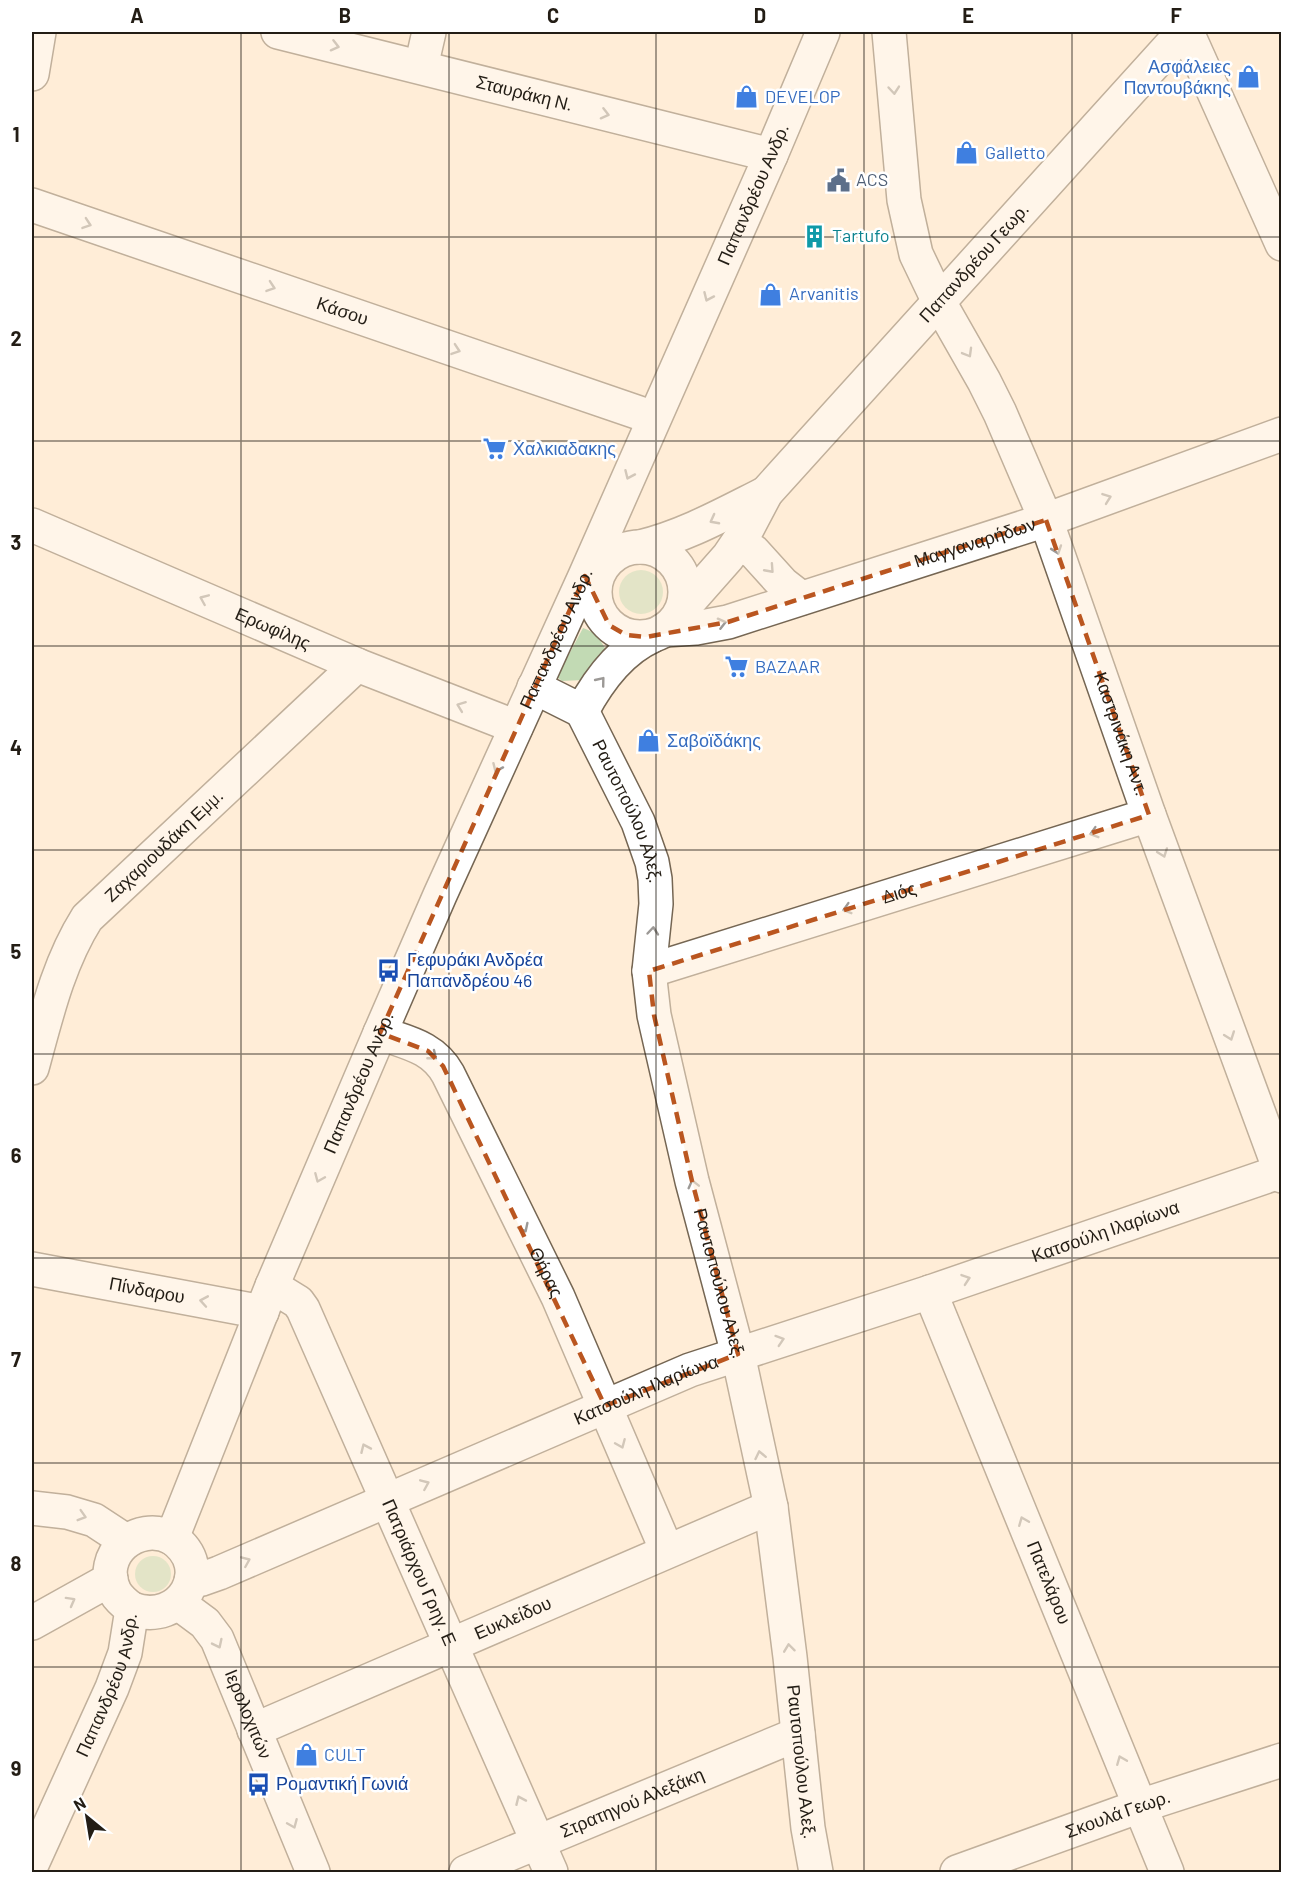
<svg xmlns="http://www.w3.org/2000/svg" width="1313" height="1904" font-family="Barlow,sans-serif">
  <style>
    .green { fill: #c2dab4 }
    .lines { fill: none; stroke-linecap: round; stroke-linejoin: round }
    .street-casing { stroke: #756653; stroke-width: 36 }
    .secondary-casing { stroke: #756653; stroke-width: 36 }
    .street { stroke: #fff; stroke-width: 33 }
    .secondary { stroke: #fff; stroke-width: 33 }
    .oneway { stroke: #9c9996 }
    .marked { fill: none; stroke: #ba5620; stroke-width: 4.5; stroke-dasharray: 12 8; stroke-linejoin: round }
    .grid { fill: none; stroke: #231d15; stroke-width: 1.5; stroke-opacity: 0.55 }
    .labels { text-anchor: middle; stroke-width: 5; stroke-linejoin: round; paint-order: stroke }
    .shop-label { font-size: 18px; fill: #366cbe; stroke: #fff; text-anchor: start }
    .street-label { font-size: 18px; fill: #231d15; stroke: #fff }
    .service-label { font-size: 18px; fill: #4e5e75; stroke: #fff; text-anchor: start }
    .culture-label { font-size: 18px; fill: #0d838f; stroke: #fff; text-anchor: start }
    .transit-label { font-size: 18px; fill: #164399; stroke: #fff; text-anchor: start }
    .neatline { fill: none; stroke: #231d15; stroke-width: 2 }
    .grid-label { font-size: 20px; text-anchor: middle; font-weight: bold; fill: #231d15 }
  </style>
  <rect width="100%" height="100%" fill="#ffedd7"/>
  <g class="green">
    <circle cx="641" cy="592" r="22"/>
    <path d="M583 628C596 632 602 642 608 654L583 680 562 681 557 677Z"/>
    <circle cx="153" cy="1574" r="18"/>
  </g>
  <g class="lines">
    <defs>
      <g id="street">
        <path id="s1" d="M278 32 771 155"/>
        <path id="s2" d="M889 32 904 200 916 254 939 302 984 381 1000 413 1046 520 1149 815 1282 1176"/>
        <path d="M1187 32 1282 244"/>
        <path d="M421 67 429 32"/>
        <path id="s3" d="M32 205 654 418"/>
        <path id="s4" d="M32 525 357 665 516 727"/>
        <path d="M738 543 754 552 783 584 801 598"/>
        <circle cx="640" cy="592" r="45"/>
        <path id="s5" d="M664 630 696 628 728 622 1046 520 1282 434"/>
        <path d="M534 687 582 711C598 681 621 650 652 636"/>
        <path id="s6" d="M582 711 638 822 652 862 655 879 656 904 649 971 654 1015 692 1181 738 1354 771 1507 790 1657 808 1828 816 1872"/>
        <path id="s7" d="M649 971 1149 815"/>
        <path id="s8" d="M380 1033C408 1043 433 1047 448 1074L558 1297 667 1551"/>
        <path id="s9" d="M32 1068C46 1017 58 964 87 918L357 665"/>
        <path id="s10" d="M32 1269 262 1312"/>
        <path id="s11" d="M272 1286 298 1302 303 1309 551 1872"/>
        <path id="s12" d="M930 1292 1167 1872"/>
        <path d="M32 1508 67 1512 94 1520 126 1541"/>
        <path id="s13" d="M191 1581 202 1579 219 1573 690 1370 930 1292 1282 1171"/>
        <path id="s14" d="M178 1603 205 1623 217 1639 313 1872"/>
        <path d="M132 1609C181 1627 216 1568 172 1538"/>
        <path d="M32 1623 111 1579"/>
        <path id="s15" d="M254 1730 771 1507"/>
        <path id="s16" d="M466 1872 798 1734"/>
        <path id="s17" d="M957 1872 1140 1806 1282 1760"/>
      </g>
      <g id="secondary">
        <path d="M32 74 39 32"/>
        <path d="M640 547C685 536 724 514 766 493"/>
        <path id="s18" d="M683 608 728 557 747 529 766 493 1183 32"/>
        <path id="s19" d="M32 1864 112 1688 125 1653 132 1609C125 1604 119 1599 115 1592 96 1555 137 1520 172 1538L272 1286 380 1033 440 895 585 576 771 155 823 32"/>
      </g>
    </defs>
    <use href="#street" class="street-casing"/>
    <use href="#secondary" class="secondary-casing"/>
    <use href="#street" class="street"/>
    <use href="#secondary" class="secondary"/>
  </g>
  <defs><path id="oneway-chevron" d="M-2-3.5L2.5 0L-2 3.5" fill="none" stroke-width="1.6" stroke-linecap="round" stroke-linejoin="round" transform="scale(1.5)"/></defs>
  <g class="oneway">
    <use href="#oneway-chevron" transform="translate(335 46) rotate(14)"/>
    <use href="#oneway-chevron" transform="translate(894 90) rotate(85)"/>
    <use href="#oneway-chevron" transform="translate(605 114) rotate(14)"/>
    <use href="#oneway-chevron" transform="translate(87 224) rotate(19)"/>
    <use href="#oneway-chevron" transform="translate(271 287) rotate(19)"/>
    <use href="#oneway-chevron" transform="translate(708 297) rotate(114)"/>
    <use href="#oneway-chevron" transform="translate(456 350) rotate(19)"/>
    <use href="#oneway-chevron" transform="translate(968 353) rotate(60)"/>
    <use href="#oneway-chevron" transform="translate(629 475) rotate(114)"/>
    <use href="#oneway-chevron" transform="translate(1107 498) rotate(-20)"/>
    <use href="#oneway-chevron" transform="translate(714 520) rotate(152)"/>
    <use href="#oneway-chevron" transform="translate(1057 550) rotate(71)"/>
    <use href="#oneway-chevron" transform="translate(770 569) rotate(48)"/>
    <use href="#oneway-chevron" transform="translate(204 599) rotate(-157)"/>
    <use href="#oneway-chevron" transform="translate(722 623) rotate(-14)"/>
    <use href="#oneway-chevron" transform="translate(601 681) rotate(-51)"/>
    <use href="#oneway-chevron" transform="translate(461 706) rotate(-159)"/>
    <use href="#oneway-chevron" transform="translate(497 768) rotate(114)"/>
    <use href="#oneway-chevron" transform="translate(1094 833) rotate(163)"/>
    <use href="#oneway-chevron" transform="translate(1163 853) rotate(70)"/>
    <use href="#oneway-chevron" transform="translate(847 909) rotate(163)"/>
    <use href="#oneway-chevron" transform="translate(653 931) rotate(-85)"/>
    <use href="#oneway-chevron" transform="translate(1230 1036) rotate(70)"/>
    <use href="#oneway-chevron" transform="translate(433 1056) rotate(39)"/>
    <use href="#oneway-chevron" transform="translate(319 1178) rotate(113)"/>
    <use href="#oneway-chevron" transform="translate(693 1184) rotate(-104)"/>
    <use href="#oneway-chevron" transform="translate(524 1228) rotate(64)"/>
    <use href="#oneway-chevron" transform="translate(966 1279) rotate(-19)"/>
    <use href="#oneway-chevron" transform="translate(204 1301) rotate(-170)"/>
    <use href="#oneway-chevron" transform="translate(780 1340) rotate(-18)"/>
    <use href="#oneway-chevron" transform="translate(621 1444) rotate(67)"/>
    <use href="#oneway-chevron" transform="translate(365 1448) rotate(-114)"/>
    <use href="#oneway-chevron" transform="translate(760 1455) rotate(-102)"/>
    <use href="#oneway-chevron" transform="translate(425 1484) rotate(-23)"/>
    <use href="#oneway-chevron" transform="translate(82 1516) rotate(17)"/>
    <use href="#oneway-chevron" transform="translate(1023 1521) rotate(-112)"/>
    <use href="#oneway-chevron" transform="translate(246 1561) rotate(-23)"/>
    <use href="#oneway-chevron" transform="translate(71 1601) rotate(-29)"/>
    <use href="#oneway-chevron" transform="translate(218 1644) rotate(64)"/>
    <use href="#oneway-chevron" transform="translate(789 1648) rotate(-97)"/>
    <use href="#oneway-chevron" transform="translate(1121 1760) rotate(-112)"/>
    <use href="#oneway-chevron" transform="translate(520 1800) rotate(-114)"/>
    <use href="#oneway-chevron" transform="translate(293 1824) rotate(67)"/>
  </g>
  <path d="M0 0H1313V1904H0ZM1046 520 1149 815 649 971 654 1015 692 1181 738 1354 605 1406 443 1066 428 1051 380 1033 585 576 609 625 626 635 646 637 728 622Z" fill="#ffedd7" fill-opacity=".55" fill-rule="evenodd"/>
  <path class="marked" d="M1046 520 1149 815 649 971 654 1015 692 1181 738 1354 605 1406 443 1066 428 1051 380 1033 585 576 609 625 626 635 646 637 728 622Z"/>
  <path class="grid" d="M241 32V1872M449 32V1872M656 32V1872M864 32V1872M1072 32V1872M32 237H1282M32 441H1282M32 646H1282M32 850H1282M32 1054H1282M32 1258H1282M32 1463H1282M32 1667H1282"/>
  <defs>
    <symbol id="shop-bare" viewBox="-9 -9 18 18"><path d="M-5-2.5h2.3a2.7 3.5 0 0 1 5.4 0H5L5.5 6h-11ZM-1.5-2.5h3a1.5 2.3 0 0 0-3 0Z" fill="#3f7fe0" stroke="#fff" stroke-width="2.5" paint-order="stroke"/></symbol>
    <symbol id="civic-bare" viewBox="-9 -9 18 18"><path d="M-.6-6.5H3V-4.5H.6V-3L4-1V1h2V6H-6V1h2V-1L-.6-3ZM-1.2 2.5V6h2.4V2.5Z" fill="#5c6f8a" stroke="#fff" stroke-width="2.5" paint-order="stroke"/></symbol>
    <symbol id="building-bare" viewBox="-9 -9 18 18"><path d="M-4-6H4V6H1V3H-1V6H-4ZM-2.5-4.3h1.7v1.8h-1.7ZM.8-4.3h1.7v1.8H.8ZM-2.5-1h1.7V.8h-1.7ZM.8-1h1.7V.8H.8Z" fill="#0f9aa8" stroke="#fff" stroke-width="2.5" paint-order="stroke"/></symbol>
    <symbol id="supermarket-bare" viewBox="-9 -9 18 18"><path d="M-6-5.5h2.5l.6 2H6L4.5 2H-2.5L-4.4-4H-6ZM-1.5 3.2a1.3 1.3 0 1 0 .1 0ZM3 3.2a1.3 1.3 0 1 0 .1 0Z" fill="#3f7fe0" stroke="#fff" stroke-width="2.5" paint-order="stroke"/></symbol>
    <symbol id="bus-bare" viewBox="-9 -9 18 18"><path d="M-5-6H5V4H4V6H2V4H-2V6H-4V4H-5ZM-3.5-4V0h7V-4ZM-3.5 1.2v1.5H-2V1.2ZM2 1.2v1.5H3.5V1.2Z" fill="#1a4fb4" stroke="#fff" stroke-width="2.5" paint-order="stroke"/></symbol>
  </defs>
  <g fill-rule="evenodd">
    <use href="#shop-bare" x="1232" y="60" width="33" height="33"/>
    <use href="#shop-bare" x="730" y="80" width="33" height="33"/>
    <use href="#shop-bare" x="950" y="136" width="33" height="33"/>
    <use href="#civic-bare" x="822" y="164" width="33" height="33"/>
    <use href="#building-bare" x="798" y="220" width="33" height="33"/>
    <use href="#shop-bare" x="754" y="278" width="33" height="33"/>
    <use href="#supermarket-bare" x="478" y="432" width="33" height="33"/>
    <use href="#supermarket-bare" x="720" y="650" width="33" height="33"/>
    <use href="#shop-bare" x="632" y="724" width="33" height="33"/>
    <use href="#bus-bare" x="372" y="954" width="33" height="33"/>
    <use href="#shop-bare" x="290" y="1738" width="33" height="33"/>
    <use href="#bus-bare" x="242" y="1768" width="33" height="33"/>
  </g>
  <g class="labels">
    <g class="shop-label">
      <text x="1231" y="73" text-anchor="end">Ασφάλειες<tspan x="1231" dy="21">Παντουβάκης</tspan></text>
      <text x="765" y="103">DEVELOP</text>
      <text x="985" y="159">Galletto</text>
      <text x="789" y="300">Arvanitis</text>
      <text x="513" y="455">Χαλκιαδακης</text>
      <text x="755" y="673">BAZAAR</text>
      <text x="667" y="747">Σαβοϊδάκης</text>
      <text x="324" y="1761">CULT</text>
    </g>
    <g class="street-label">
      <text dy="6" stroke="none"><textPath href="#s1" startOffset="254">Σταυράκη Ν.</textPath></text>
      <text dy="6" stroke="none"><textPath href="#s19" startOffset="1868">Παπανδρέου Ανδρ.</textPath></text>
      <text dy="6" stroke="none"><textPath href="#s18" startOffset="453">Παπανδρέου Γεωρ.</textPath></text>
      <text dy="6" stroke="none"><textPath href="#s3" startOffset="328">Κάσου</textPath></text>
      <text dy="6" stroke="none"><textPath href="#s5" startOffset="324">Μαγγαναρήδων</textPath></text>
      <text dy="6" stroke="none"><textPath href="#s4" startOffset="262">Ερωφίλης</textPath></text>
      <text dy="6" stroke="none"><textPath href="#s19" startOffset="1382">Παπανδρέου Ανδρ.</textPath></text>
      <text dy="6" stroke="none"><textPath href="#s2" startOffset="747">Καστρινάκη Αντ.</textPath></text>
      <text dy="6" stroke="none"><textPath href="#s6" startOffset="111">Ραυτοπούλου Αλεξ.</textPath></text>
      <text dy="6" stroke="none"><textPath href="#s9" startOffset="266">Ζαχαριουδάκη Εμμ.</textPath></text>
      <text dy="6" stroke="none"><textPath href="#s7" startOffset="262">Διός</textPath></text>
      <text dy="6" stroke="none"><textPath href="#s19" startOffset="896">Παπανδρέου Ανδρ.</textPath></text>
      <text dy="6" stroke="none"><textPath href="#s13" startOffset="980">Κατσούλη Ιλαρίωνα</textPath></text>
      <text dy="6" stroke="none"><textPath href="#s8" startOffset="303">Θήρας</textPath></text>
      <text dy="6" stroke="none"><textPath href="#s6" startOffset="597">Ραυτοπούλου Αλεξ.</textPath></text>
      <text dy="6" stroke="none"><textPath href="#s10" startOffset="117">Πίνδαρου</textPath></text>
      <text dy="6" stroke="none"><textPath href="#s13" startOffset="494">Κατσούλη Ιλαρίωνα</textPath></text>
      <text dy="6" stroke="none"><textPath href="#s11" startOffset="327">Πατριάρχου Γρηγ. Ε</textPath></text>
      <text dy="6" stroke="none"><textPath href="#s12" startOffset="314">Πατελάρου</textPath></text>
      <text dy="6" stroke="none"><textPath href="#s15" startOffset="282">Ευκλείδου</textPath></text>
      <text dy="6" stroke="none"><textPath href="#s19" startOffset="195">Παπανδρέου Ανδρ.</textPath></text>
      <text dy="6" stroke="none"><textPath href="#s14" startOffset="135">Ιερολοχιτών</textPath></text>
      <text dy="6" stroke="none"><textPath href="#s6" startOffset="1083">Ραυτοπούλου Αλεξ.</textPath></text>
      <text dy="6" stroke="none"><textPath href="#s16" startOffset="180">Στρατηγού Αλεξάκη</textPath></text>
      <text dy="6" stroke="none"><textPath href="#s17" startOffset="171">Σκουλά Γεωρ.</textPath></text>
    </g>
    <g class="service-label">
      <text x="856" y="186">ACS</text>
    </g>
    <g class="culture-label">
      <text x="832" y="242">Tartufo</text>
    </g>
    <g class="transit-label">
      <text x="407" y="966">Γεφυράκι Ανδρέα<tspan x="407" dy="21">Παπανδρέου 46</tspan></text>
      <text x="276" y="1790">Ρομαντική Γωνιά</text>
    </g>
  </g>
  <rect width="1313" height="1904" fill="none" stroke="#ffffff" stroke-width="66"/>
  <g transform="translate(87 1817) rotate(330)" stroke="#ffffff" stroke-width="4.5" paint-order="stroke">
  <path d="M0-4.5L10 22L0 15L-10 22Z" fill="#231d15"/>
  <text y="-9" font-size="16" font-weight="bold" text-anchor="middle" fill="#231d15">N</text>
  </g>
  <rect x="33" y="33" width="1247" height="1838" class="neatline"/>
  <g class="grid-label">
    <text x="137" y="23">A</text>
    <text x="345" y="23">B</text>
    <text x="553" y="23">C</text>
    <text x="760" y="23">D</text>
    <text x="968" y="23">E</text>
    <text x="1176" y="23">F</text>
    <text x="16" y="142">1</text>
    <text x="16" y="346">2</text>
    <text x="16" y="550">3</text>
    <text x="16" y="755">4</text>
    <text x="16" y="959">5</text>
    <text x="16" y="1163">6</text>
    <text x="16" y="1367">7</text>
    <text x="16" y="1571">8</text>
    <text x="16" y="1776">9</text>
  </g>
</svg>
